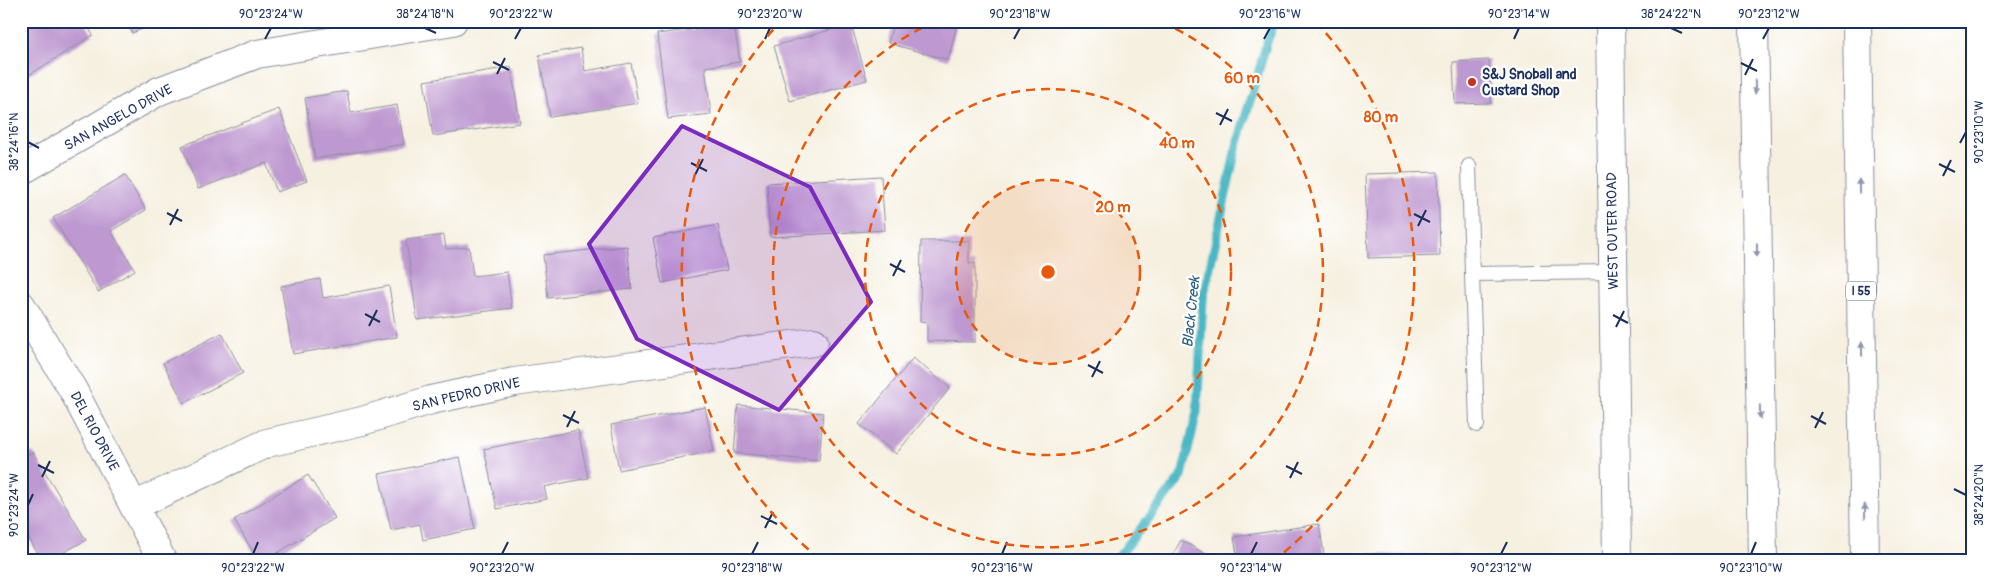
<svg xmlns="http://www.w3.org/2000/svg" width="1993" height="581" font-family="Pangolin,sans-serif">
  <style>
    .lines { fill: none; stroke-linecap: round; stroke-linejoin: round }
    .stream { stroke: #4ab7c5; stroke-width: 9 }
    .building { fill: #be98d0 }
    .service-casing { stroke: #88909f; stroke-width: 16 }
    .minor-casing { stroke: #88909f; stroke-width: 30 }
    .tertiary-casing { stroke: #88909f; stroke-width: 30 }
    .motorway-casing { stroke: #88909f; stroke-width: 30 }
    .service { stroke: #fff; stroke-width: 14 }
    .minor { stroke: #fff; stroke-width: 28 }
    .tertiary { stroke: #fff; stroke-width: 28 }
    .motorway { stroke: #fff; stroke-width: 28 }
    .oneway { fill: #8d97ae }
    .marked { fill: #7b2cbf; fill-opacity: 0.2; stroke: #7b2cbf; stroke-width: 4; stroke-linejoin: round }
    .ticks { fill: none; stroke: #1b2f5e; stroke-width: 2 }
    .ring { fill: none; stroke: #e8590c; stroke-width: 2.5; stroke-dasharray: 9 6 }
    .poi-dot { fill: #c8321e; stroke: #fff; stroke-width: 2 }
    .labels { text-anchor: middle; stroke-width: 4.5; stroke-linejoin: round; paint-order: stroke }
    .shield { fill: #fff; stroke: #5f6d8e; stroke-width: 1 }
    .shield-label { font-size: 12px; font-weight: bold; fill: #1b2f5e }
    .poi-label { font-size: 14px; font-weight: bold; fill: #1b2f5e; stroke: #fff; text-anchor: start }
    .street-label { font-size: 14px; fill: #1b2f5e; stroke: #fff }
    .water-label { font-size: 15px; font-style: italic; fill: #2b5f82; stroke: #fff }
    .centre { fill: #e8590c; stroke: #fff; stroke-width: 2.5 }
    .ring-label { font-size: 15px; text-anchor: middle; font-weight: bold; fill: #e8590c; stroke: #fff; stroke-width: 4.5; stroke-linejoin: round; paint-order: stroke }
    .neatline { fill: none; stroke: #1b2f5e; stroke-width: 2 }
    .ticks-label { font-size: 12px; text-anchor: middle; fill: #1b2f5e }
  </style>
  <rect width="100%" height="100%" fill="#fff"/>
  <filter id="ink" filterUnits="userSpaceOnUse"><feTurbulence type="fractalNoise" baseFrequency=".02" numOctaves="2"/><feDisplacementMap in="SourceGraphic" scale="10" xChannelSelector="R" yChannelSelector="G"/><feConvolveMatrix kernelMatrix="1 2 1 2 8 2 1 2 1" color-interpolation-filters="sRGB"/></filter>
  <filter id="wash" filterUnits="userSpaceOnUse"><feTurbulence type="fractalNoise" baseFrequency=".0096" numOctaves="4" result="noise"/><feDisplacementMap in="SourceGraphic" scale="20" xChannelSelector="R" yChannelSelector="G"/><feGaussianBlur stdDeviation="1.12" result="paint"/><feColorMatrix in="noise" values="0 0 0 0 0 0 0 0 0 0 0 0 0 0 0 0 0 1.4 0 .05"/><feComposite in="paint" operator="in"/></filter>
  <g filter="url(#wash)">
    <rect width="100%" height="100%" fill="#f6f0e0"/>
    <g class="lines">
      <path class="stream" d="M1116 560 1182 476 1197 412 1203 299 1235 153 1267 42 1275 21"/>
    </g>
    <g id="blocks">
      <g class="building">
        <path d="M25 21H84L93 35 21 80V24Z"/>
        <path d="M127 21H161L132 33Z"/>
        <path d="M894 21H958L948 60 888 43Z"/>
        <path d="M734 24 740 62 705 67 711 114 668 119 657 34Z"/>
        <path d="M851 24 867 80 790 101 774 46Z"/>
        <path d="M581 48 585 71 631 63 638 103 550 117 539 55Z"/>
        <path d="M1489 60 1491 103 1455 104 1453 62Z"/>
        <path d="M511 67 520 123 433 136 424 81Z"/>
        <path d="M347 91 351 113 397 105 404 144 315 159 305 98Z"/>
        <path d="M279 109 307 181 277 192 266 163 198 189 182 146Z"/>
        <path d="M1438 172 1440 256 1368 258 1365 174Z"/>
        <path d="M125 175 146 210 111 231 135 270 98 292 53 218Z"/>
        <path d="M881 176 885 230 770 237 767 183Z"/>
        <path d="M718 225 727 270 662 283 653 238Z"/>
        <path d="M444 235 446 249 469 247 473 276 507 272 512 308 417 320 406 240Z"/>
        <path d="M921 241H969V263H975V342L927 341V322L920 321Z"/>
        <path d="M627 246 632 289 548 298 543 255Z"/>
        <path d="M320 279 323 298 389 286 397 337 293 354 281 286Z"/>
        <path d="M222 333 243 373 184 403 163 363Z"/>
        <path d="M913 358 950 388 896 454 859 424Z"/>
        <path d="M738 405 823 413 819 461 734 453Z"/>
        <path d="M705 407 714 451 619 470 611 425Z"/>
        <path d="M578 430 588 478 544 487 547 499 497 509 484 449Z"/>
        <path d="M33 452 86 540 50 560H41L21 524V458Z"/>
        <path d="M460 457 475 529 423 540 420 524 391 530 379 474Z"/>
        <path d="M308 475 335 518 266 560H258L234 520Z"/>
        <path d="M1319 524 1325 560H1238L1234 537Z"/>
        <path d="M1181 540 1209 556 1207 560H1170Z"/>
        <path d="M1359 554 1465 555V560H1359Z"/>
      </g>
    </g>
  </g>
  <g filter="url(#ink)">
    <use href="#blocks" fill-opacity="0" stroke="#88909f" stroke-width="1"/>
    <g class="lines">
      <defs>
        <g id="service">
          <path d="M1469 166 1472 274"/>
          <path d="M1477 425 1472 274 1613 272"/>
        </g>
        <g id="minor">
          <path d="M21 171 159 91 257 54 453 21"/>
          <path d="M21 305 73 390 162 560"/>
          <path d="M134 506 267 443 362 421 431 400 514 382 814 342"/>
        </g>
        <path id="tertiary" d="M1610 21 1617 560"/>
        <g id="motorway">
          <path d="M1754 21 1763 560"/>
          <path d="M1857 21 1865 560"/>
        </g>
      </defs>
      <use href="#service" class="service-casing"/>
      <use href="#minor" class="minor-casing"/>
      <use href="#tertiary" class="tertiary-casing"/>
      <use href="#motorway" class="motorway-casing"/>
      <use href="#service" class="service"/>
      <use href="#minor" class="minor"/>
      <use href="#tertiary" class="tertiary"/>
      <use href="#motorway" class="motorway"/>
    </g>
    <defs><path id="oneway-solid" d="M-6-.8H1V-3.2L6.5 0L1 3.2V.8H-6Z" transform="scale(1.25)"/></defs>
    <g class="oneway">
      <use href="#oneway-solid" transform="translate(1755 87) rotate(89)"/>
      <use href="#oneway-solid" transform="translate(1859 186) rotate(-91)"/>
      <use href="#oneway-solid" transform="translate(1757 250) rotate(89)"/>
      <use href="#oneway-solid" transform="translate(1862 349) rotate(-91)"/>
      <use href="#oneway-solid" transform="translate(1760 412) rotate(89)"/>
      <use href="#oneway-solid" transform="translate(1865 511) rotate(-91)"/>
    </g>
  </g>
  <path class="marked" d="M682 126 810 187 871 302 779 410 637 339 589 244Z"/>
  <path class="ticks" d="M425 28 436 33M1671 28 1682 33M265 39 271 28M515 39 521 28M765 39 770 28M1014 39 1020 28M1264 39 1270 28M1514 39 1519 28M1763 39 1769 28M493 62 509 70M1741 63 1757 71M497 74 505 58M1745 75 1753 59M1216 113 1232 121M1220 125 1228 109M28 142 39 148M1960 143 1966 132M691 163 707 171M1939 164 1955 172M695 175 703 159M1943 176 1951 160M167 213 182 221M1414 214 1430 222M170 225 178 209M1418 226 1426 210M890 264 905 272M893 276 901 260M365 314 380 322M1613 315 1628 323M369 326 377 310M1616 327 1624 311M1088 365 1103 373M1092 377 1100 361M563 415 579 423M1811 416 1826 424M567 427 575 411M1815 428 1823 412M38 465 54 473M1286 466 1302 474M42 477 50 461M1290 478 1298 462M1954 489 1966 495M28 505 33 494M761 516 777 524M765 528 773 512M253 554 258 542M502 554 508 542M752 554 758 542M1002 554 1007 542M1251 554 1257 542M1501 554 1507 542M1751 554 1756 542"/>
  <circle cx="1048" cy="272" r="92" fill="#e8590c" fill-opacity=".12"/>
  <g class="ring">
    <circle cx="1048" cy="272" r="92"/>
    <circle cx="1048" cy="272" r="183"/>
    <path d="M1162 22A275 275 0 1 1 934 22"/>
    <path d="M820 559A367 367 0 0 1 780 22M1316 22A367 367 0 0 1 1276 559"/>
  </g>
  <circle class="poi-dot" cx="1472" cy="82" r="5"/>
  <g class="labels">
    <rect class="shield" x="1846" y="281.5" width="30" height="19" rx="4"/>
    <g class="shield-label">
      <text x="1861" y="295">I 55</text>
    </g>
    <g class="poi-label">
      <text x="1482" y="79">S&amp;J Snoball and<tspan x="1482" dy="16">Custard Shop</tspan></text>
    </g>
    <g class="street-label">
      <text transform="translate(118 117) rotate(-29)" y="5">SAN ANGELO DRIVE</text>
      <text transform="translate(1612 231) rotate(-91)" y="5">WEST OUTER ROAD</text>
      <text transform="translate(466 394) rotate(-13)" y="5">SAN PEDRO DRIVE</text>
      <text transform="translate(95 431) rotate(62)" y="5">DEL RIO DRIVE</text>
    </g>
    <g class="water-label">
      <text transform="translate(1191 312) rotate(-84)" y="5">Black Creek</text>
    </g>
  </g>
  <circle cx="1048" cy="272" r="8" class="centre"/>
  <g class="ring-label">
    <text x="1242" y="83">60 m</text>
    <text x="1381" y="122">80 m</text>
    <text x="1177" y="148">40 m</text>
    <text x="1113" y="212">20 m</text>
  </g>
  <rect width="1993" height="581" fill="none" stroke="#fff" stroke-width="55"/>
  <rect x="28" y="28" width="1938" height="526" class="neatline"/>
  <g class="ticks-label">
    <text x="271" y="18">90°23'24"W</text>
    <text x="425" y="18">38°24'18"N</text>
    <text x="521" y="18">90°23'22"W</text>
    <text x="770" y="18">90°23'20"W</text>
    <text x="1020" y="18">90°23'18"W</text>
    <text x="1270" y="18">90°23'16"W</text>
    <text x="1519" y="18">90°23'14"W</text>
    <text x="1671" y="18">38°24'22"N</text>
    <text x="1769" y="18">90°23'12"W</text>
    <text transform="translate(1979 132) rotate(-90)" y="4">90°23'10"W</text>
    <text transform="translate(14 142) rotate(-90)" y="4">38°24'16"N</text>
    <text transform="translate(1979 495) rotate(-90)" y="4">38°24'20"N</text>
    <text transform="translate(14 505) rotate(-90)" y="4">90°23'24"W</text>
    <text x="253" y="572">90°23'22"W</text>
    <text x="502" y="572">90°23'20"W</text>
    <text x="752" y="572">90°23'18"W</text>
    <text x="1002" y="572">90°23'16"W</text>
    <text x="1251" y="572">90°23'14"W</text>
    <text x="1501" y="572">90°23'12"W</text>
    <text x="1751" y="572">90°23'10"W</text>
  </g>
</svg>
